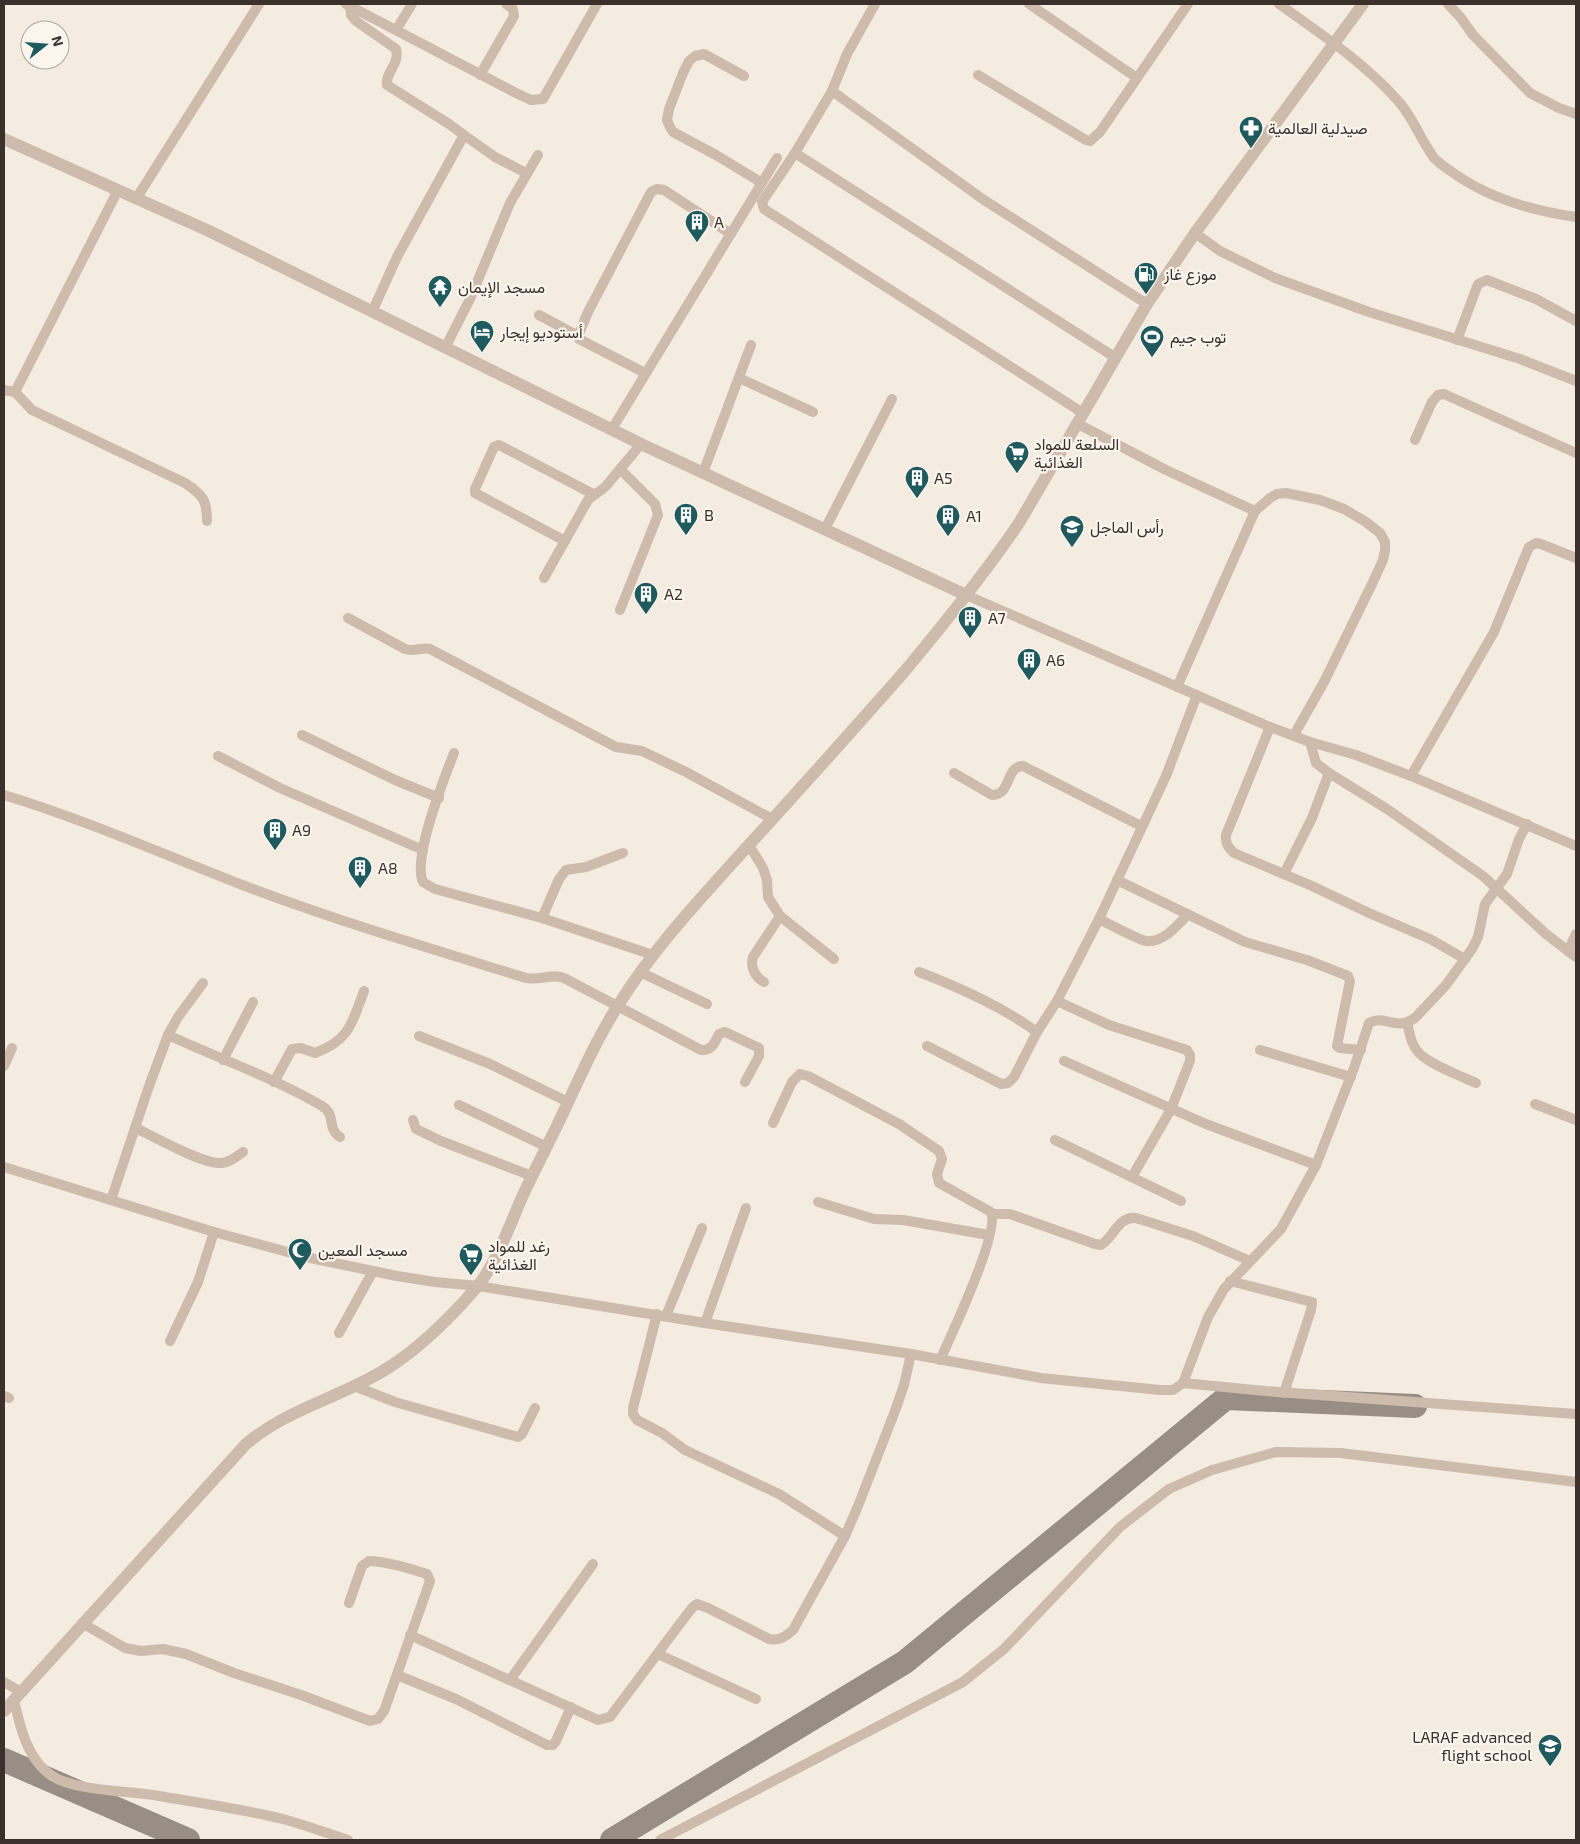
<svg xmlns="http://www.w3.org/2000/svg" width="1580" height="1844" font-family="'Exo 2',Vazirmatn,sans-serif">
  <style>
    .lines { fill: none; stroke-linecap: round; stroke-linejoin: round }
    .taxiway { stroke: #988e86; stroke-width: 24 }
    .minor { stroke: #cdbbac; stroke-width: 10 }
    .tertiary { stroke: #cdbbac; stroke-width: 12 }
    .labels { text-anchor: middle; stroke-width: 4.5; stroke-linejoin: round; paint-order: stroke }
    .poi-label { font-size: 16px; fill: #3b302b; stroke: #fbf5ee; text-anchor: start }
  </style>
  <rect width="100%" height="100%" fill="#f4ebe1"/>
  <g class="lines">
    <g class="taxiway">
      <path d="M4 1760 188 1840"/>
      <path d="M612 1840 905 1662 1226 1398 1415 1406"/>
    </g>
    <g class="minor">
      <path d="M346 4 516 93 531 100 543 99 597 4"/>
      <path d="M875 4 847 54 832 91 984 200 1147 304"/>
      <path d="M1029 4 1137 78"/>
      <path d="M1279 4C1321 34 1365 63 1400 103 1414 120 1421 140 1434 158 1439 163 1446 168 1452 172 1488 198 1533 211 1576 217"/>
      <path d="M1448 4 1461 18 1473 35 1530 93 1559 108 1576 114"/>
      <path d="M350 6 351 15 356 21 396 49C400 65 385 72 387 85L449 124 464 135 397 257 372 312"/>
      <path d="M396 30 412 4"/>
      <path d="M480 75 514 16 513 9 506 4"/>
      <path d="M978 75 1086 140 1090 141 1100 132 1188 4"/>
      <path d="M744 76 704 54 695 56 689 61 683 73 669 109 667 120 670 127 673 132 716 155 762 183"/>
      <path d="M832 91 795 153 762 202 764 209 1083 413"/>
      <path d="M464 135 495 157 526 173"/>
      <path d="M795 153 1116 358"/>
      <path d="M118 190 15 392 32 410 185 483C203 495 207 500 207 521"/>
      <path d="M136 199 259 4"/>
      <path d="M1195 233 1220 251 1275 278 1369 312 1520 359 1576 381"/>
      <path d="M539 315 578 336"/>
      <path d="M1457 340 1478 284 1487 280 1536 299 1576 321"/>
      <path d="M445 348 470 299 510 203 538 155"/>
      <path d="M645 373 579 339 578 336 588 312 651 192 657 189 664 190 731 234"/>
      <path d="M739 378 813 412"/>
      <path d="M4 390 15 392"/>
      <path d="M1078 424 1166 470 1255 511"/>
      <path d="M612 429 777 158"/>
      <path d="M1415 440 1432 402 1438 395 1444 394 1576 453"/>
      <path d="M620 469 655 504 658 515 620 610"/>
      <path d="M703 473 751 345"/>
      <path d="M825 529 892 399"/>
      <path d="M565 541 475 493V489L494 447 499 445 593 494"/>
      <path d="M544 578 588 500C594 494 600 492 606 486L641 444"/>
      <path d="M966 595 1270 727 1310 742 1356 755 1411 776 1576 846"/>
      <path d="M348 618 405 649C414 652 421 647 430 649L593 735 616 747 642 751 686 772 772 819"/>
      <path d="M1177 687 1255 511 1270 498 1277 494 1286 493 1320 500 1344 509 1366 522 1380 533 1385 542V550L1383 560 1372 584 1324 682 1294 735"/>
      <path d="M1270 727 1226 835C1225 843 1228 847 1234 853L1312 886 1369 913 1430 939 1465 959"/>
      <path d="M302 735 395 780 439 798"/>
      <path d="M1310 742 1316 763 1329 773 1387 809 1483 876 1546 934 1576 957"/>
      <path d="M454 753C444 779 412 858 423 882L435 889 542 918 653 955"/>
      <path d="M218 756 280 788 423 850"/>
      <path d="M954 773 992 795C1012 795 1005 766 1023 766L1141 826"/>
      <path d="M1411 776 1494 632 1529 547 1536 543 1541 544 1576 558"/>
      <path d="M4 795C86 820 165 855 245 886 337 921 432 949 526 978 539 981 552 973 564 978L701 1050C712 1051 715 1042 719 1034L725 1032 759 1048V1056L745 1082"/>
      <path d="M749 845 763 868 767 880 768 897 780 916 834 959"/>
      <path d="M1284 874 1312 818 1329 773"/>
      <path d="M1117 880 1245 942 1307 960 1348 976 1350 981 1337 1046 1340 1048 1361 1050"/>
      <path d="M542 918 559 879 566 870 586 867 623 853"/>
      <path d="M1099 919C1109 924 1137 939 1146 941 1163 943 1178 925 1188 914"/>
      <path d="M1568 951 1576 934"/>
      <path d="M640 972 707 1004"/>
      <path d="M919 972C961 988 1001 1006 1037 1032"/>
      <path d="M764 982C755 977 750 967 753 957L780 916"/>
      <path d="M1057 1001 1109 1025 1187 1050 1190 1055V1061L1171 1109 1132 1177"/>
      <path d="M1407 1023C1410 1034 1411 1045 1419 1053 1429 1064 1461 1076 1476 1083"/>
      <path d="M168 1035C218 1058 274 1078 322 1106 337 1115 326 1128 340 1137"/>
      <path d="M419 1036 490 1064 568 1102"/>
      <path d="M927 1046 1001 1084 1008 1083 1014 1077 1037 1032 1057 1001 1099 919 1166 776 1197 695"/>
      <path d="M1260 1050 1351 1077"/>
      <path d="M223 1060 253 1002"/>
      <path d="M1064 1061 1206 1124 1316 1165"/>
      <path d="M4 1066 12 1048"/>
      <path d="M274 1082 292 1049 301 1048 315 1053C350 1040 352 1023 364 991"/>
      <path d="M1535 1104 1576 1120"/>
      <path d="M459 1105 547 1147"/>
      <path d="M413 1120 416 1129 441 1141 532 1176"/>
      <path d="M773 1123 792 1082 800 1074 808 1076 899 1124 939 1151 942 1159 937 1174 939 1183 991 1212C1000 1232 951 1336 940 1360"/>
      <path d="M136 1128C154 1137 204 1165 222 1163 230 1162 236 1157 243 1152"/>
      <path d="M1055 1140 1181 1201"/>
      <path d="M4 1167 214 1232 310 1258 397 1276 435 1282 478 1286 705 1323 911 1354 1041 1378 1160 1390H1173L1183 1383 1208 1317 1224 1289 1281 1229 1316 1165 1354 1068 1369 1023C1387 1014 1394 1032 1415 1018L1446 985 1472 949 1478 937 1485 904 1507 874 1519 839 1527 824"/>
      <path d="M111 1200 148 1089 168 1035 178 1017 203 983"/>
      <path d="M818 1202 874 1219 903 1220 989 1235"/>
      <path d="M992 1214H1010L1095 1244 1101 1245C1114 1237 1118 1216 1136 1218L1193 1236 1250 1261"/>
      <path d="M1230 1281 1312 1302 1311 1310 1284 1393"/>
      <path d="M657 1314 633 1408V1414L637 1420 662 1433 685 1450 779 1494 845 1536"/>
      <path d="M666 1316 702 1228"/>
      <path d="M705 1323 746 1208"/>
      <path d="M339 1333 373 1271"/>
      <path d="M170 1341 198 1282 214 1232"/>
      <path d="M1183 1383 1265 1391 1576 1414"/>
      <path d="M354 1386 395 1402 518 1437 522 1434 535 1408"/>
      <path d="M4 1396 9 1398"/>
      <path d="M82 1623 125 1648 141 1651 163 1649 186 1654 234 1673 301 1695 370 1721 378 1719 384 1711 430 1581 427 1574C408 1568 389 1562 369 1561L362 1566 349 1603"/>
      <path d="M410 1635 598 1720 610 1717 685 1617 692 1608 697 1604 708 1608 769 1639C779 1641 785 1637 793 1630L845 1536 858 1506 895 1411 904 1385 911 1354"/>
      <path d="M658 1654 756 1699"/>
      <path d="M397 1675 456 1699 547 1745H553L556 1741 571 1707"/>
      <path d="M510 1680 593 1564"/>
      <path d="M4 1682 21 1692"/>
      <path d="M14 1700C20 1727 27 1759 52 1776 75 1791 131 1791 159 1796 200 1803 242 1809 283 1819 305 1825 326 1833 348 1840"/>
      <path d="M660 1840 963 1682 1004 1649 1120 1527 1169 1489 1212 1470 1276 1452 1341 1453 1576 1482"/>
    </g>
    <g class="tertiary">
      <path d="M4 139 209 231 641 444 966 595"/>
      <path d="M4 1711 246 1444C286 1410 338 1398 383 1371 418 1350 450 1318 476 1288 497 1263 510 1224 523 1195 536 1167 551 1139 564 1111 581 1075 597 1038 619 1004 655 946 702 897 747 847 800 789 852 731 904 672 944 624 984 575 1019 523L1147 304 1195 233 1363 4"/>
    </g>
  </g>
  <defs>
    <symbol id="pharmacy-pin" viewBox="-11 -11 22 30"><path d="M0 17L-7.5 6A9.5 9.5 0 1 1 7.5 6Z" fill="#1f5a5e" stroke="#fbf5ee"/><path d="M-2-6h4v4h4v4h-4v4h-4v-4h-4v-4h4Z" fill="#fff"/></symbol>
    <symbol id="building-pin" viewBox="-11 -11 22 30"><path d="M0 17L-7.5 6A9.5 9.5 0 1 1 7.5 6Z" fill="#1f5a5e" stroke="#fbf5ee"/><path d="M-4-6H4V6H1V3H-1V6H-4ZM-2.5-4.3h1.7v1.8h-1.7ZM.8-4.3h1.7v1.8H.8ZM-2.5-1h1.7V.8h-1.7ZM.8-1h1.7V.8H.8Z" fill="#fff"/></symbol>
    <symbol id="fuel-pin" viewBox="-11 -11 22 30"><path d="M0 17L-7.5 6A9.5 9.5 0 1 1 7.5 6Z" fill="#1f5a5e" stroke="#fbf5ee"/><path d="M-5.5-6h7V0h2V4h1.3V-2.5L3-4.5l.8-.8L6-3V5H2.5V1h-1V6h-7ZM-4.2-4.7v3.2H.2V-4.7Z" fill="#fff"/></symbol>
    <symbol id="temple-pin" viewBox="-11 -11 22 30"><path d="M0 17L-7.5 6A9.5 9.5 0 1 1 7.5 6Z" fill="#1f5a5e" stroke="#fbf5ee"/><path d="M0-6L5-2H3V0L6.5 2.5H4V6H1.5V3h-3V6H-4V2.5H-6.5L-3 0V-2H-5Z" fill="#fff"/></symbol>
    <symbol id="hotel-pin" viewBox="-11 -11 22 30"><path d="M0 17L-7.5 6A9.5 9.5 0 1 1 7.5 6Z" fill="#1f5a5e" stroke="#fbf5ee"/><path d="M-6-4.5h1.5V1H6V5H4.5V3h-9V5H-6ZM-4 0a1.8 1.8 0 1 1 3.6 0ZM.5 0V-2.5h3Q6-2.5 6 0Z" fill="#fff"/></symbol>
    <symbol id="stadium-pin" viewBox="-11 -11 22 30"><path d="M0 17L-7.5 6A9.5 9.5 0 1 1 7.5 6Z" fill="#1f5a5e" stroke="#fbf5ee"/><path d="M0-5a6.5 5 0 1 0 0 10a6.5 5 0 1 0 0-10ZM-3.5-1.8h7v3.6h-7Z" fill="#fff"/></symbol>
    <symbol id="supermarket-pin" viewBox="-11 -11 22 30"><path d="M0 17L-7.5 6A9.5 9.5 0 1 1 7.5 6Z" fill="#1f5a5e" stroke="#fbf5ee"/><path d="M-6-5.5h2.5l.6 2H6L4.5 2H-2.5L-4.4-4H-6ZM-1.5 3.2a1.3 1.3 0 1 0 .1 0ZM3 3.2a1.3 1.3 0 1 0 .1 0Z" fill="#fff"/></symbol>
    <symbol id="school-pin" viewBox="-11 -11 22 30"><path d="M0 17L-7.5 6A9.5 9.5 0 1 1 7.5 6Z" fill="#1f5a5e" stroke="#fbf5ee"/><path d="M0-5L7-2L0 1L-7-2ZM-4 1L0 2.5L4 1V4Q0 6-4 4Z" fill="#fff"/></symbol>
    <symbol id="mosque-pin" viewBox="-11 -11 22 30"><path d="M0 17L-7.5 6A9.5 9.5 0 1 1 7.5 6Z" fill="#1f5a5e" stroke="#fbf5ee"/><path d="M3.5-4.9A6 6 0 1 0 3.5 4.9A5 5 0 1 1 3.5-4.9Z" fill="#fff"/></symbol>
    <symbol id="university-pin" viewBox="-11 -11 22 30"><path d="M0 17L-7.5 6A9.5 9.5 0 1 1 7.5 6Z" fill="#1f5a5e" stroke="#fbf5ee"/><path d="M0-5L7-2L0 1L-7-2ZM-4 1L0 2.5L4 1V4Q0 6-4 4Z" fill="#fff"/></symbol>
  </defs>
  <g fill-rule="evenodd">
    <use href="#pharmacy-pin" x="1237" y="114" width="28" height="38"/>
    <use href="#building-pin" x="683" y="208" width="28" height="38"/>
    <use href="#fuel-pin" x="1132" y="260" width="28" height="38"/>
    <use href="#temple-pin" x="426" y="273" width="28" height="38"/>
    <use href="#hotel-pin" x="468" y="318" width="28" height="38"/>
    <use href="#stadium-pin" x="1138" y="323" width="28" height="38"/>
    <use href="#supermarket-pin" x="1003" y="439" width="28" height="38"/>
    <use href="#building-pin" x="903" y="464" width="28" height="38"/>
    <use href="#building-pin" x="672" y="501" width="28" height="38"/>
    <use href="#building-pin" x="934" y="502" width="28" height="38"/>
    <use href="#school-pin" x="1058" y="513" width="28" height="38"/>
    <use href="#building-pin" x="632" y="580" width="28" height="38"/>
    <use href="#building-pin" x="956" y="604" width="28" height="38"/>
    <use href="#building-pin" x="1015" y="646" width="28" height="38"/>
    <use href="#building-pin" x="261" y="816" width="28" height="38"/>
    <use href="#building-pin" x="346" y="854" width="28" height="38"/>
    <use href="#mosque-pin" x="286" y="1236" width="28" height="38"/>
    <use href="#supermarket-pin" x="457" y="1241" width="28" height="38"/>
    <use href="#university-pin" x="1536" y="1732" width="28" height="38"/>
  </g>
  <g class="labels">
    <g class="poi-label">
      <text x="1268" y="134">صيدلية العالمية</text>
      <text x="714" y="228">A</text>
      <text x="1164" y="280">موزع غاز</text>
      <text x="458" y="293">مسجد الإيمان</text>
      <text x="500" y="338">أستوديو إيجار</text>
      <text x="1170" y="343">توب جيم</text>
      <text x="1034" y="450">السلعة للمواد<tspan x="1034" dy="18">الغذائية</tspan></text>
      <text x="934" y="484">A5</text>
      <text x="704" y="521">B</text>
      <text x="966" y="522">A1</text>
      <text x="1090" y="533">رأس الماجل</text>
      <text x="664" y="600">A2</text>
      <text x="988" y="624">A7</text>
      <text x="1046" y="666">A6</text>
      <text x="292" y="836">A9</text>
      <text x="378" y="874">A8</text>
      <text x="488" y="1252">رغد للمواد<tspan x="488" dy="18">الغذائية</tspan></text>
      <text x="318" y="1256">مسجد المعين</text>
      <text x="1532" y="1743" text-anchor="end">LARAF advanced<tspan x="1532" dy="18">flight school</tspan></text>
    </g>
  </g>
  <rect width="1580" height="1844" fill="none" stroke="#3b302b" stroke-width="10"/>
  <g transform="translate(45 45) rotate(73)"><circle r="24" fill="#fbf5ee" stroke="#aea6a0"/>
  <path d="M0-4L9 19L0 12L-9 19Z" fill="#1f5a5e"/>
  <text y="-8" font-size="14" font-weight="bold" text-anchor="middle" fill="#3b302b">N</text>
  </g>
</svg>
